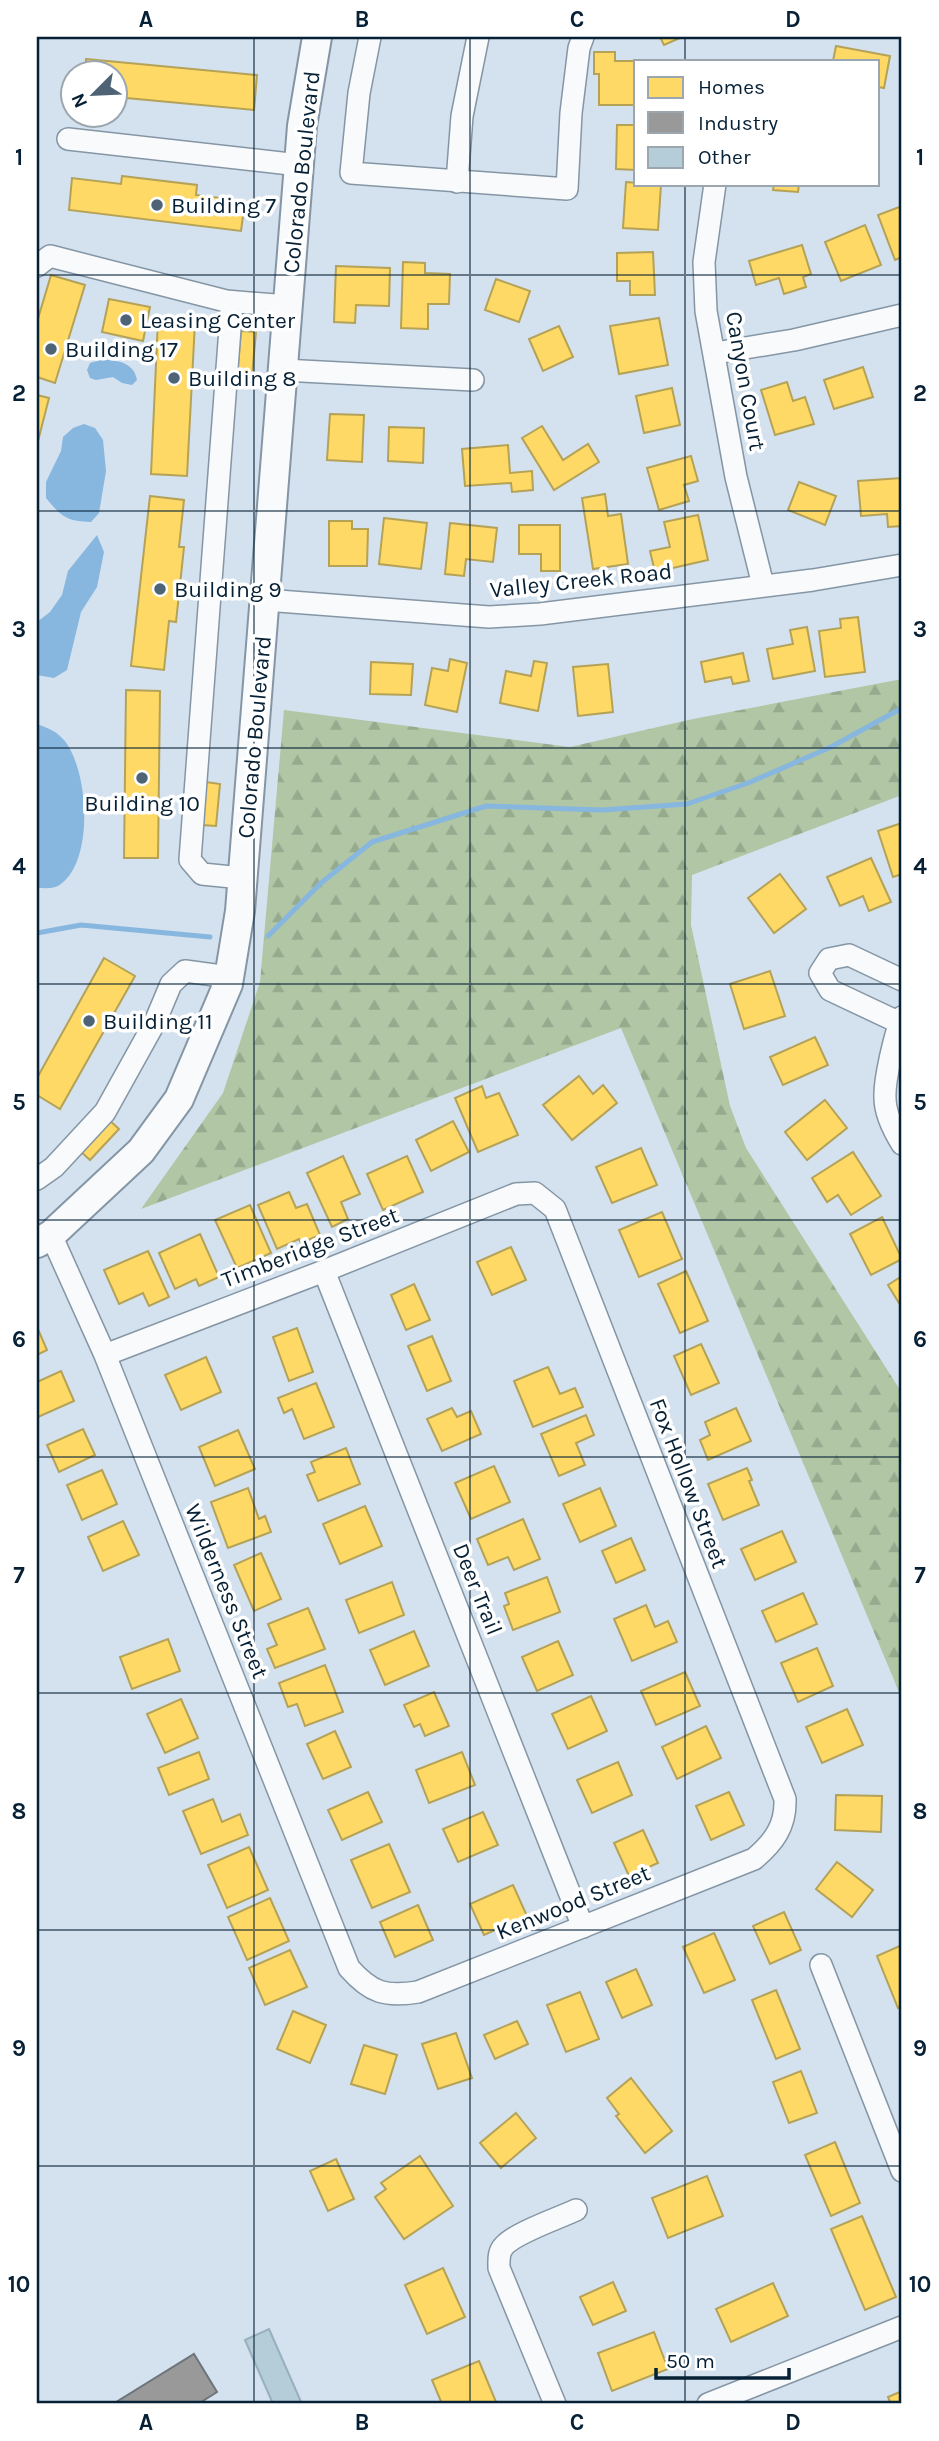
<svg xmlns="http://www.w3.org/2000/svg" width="939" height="2441" font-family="Karla,sans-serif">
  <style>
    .forest { fill: url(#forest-firs) }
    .water { fill: #87b6df }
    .homes { fill: #ffd966; stroke: #b4a257; stroke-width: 2 }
    .industry { fill: #999; stroke: #6d757b; stroke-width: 2 }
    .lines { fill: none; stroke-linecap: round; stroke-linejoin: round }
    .stream { stroke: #87b6df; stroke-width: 5 }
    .building { fill: #b5ccd9; stroke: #98b0bc; stroke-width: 2 }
    .minor-casing { stroke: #8496a5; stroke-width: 24 }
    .major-casing { stroke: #8496a5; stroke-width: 32 }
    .minor { stroke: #f9fafc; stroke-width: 21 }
    .major { stroke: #f9fafc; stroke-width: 28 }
    .grid { fill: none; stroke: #062035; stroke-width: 2; stroke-opacity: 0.55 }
    .poi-dot { fill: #4e6476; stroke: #fff; stroke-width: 2.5 }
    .labels { text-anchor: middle; stroke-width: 7; stroke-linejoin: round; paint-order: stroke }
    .street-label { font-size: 23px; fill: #062035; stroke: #fff }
    .poi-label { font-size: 23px; fill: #062035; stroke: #fff; text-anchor: start }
    .neatline { fill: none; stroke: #062035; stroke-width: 2.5 }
    .grid-label { font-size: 23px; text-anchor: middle; font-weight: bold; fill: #062035 }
  </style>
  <defs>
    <pattern id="forest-firs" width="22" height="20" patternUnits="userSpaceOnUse" patternTransform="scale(1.75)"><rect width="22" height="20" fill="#b0c6a4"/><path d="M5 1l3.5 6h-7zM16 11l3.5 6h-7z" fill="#96aa8e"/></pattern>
  </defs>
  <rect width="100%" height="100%" fill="#d4e1ee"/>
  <path class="forest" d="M902 679V795L692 875 691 925 730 1106 746 1148 902 1393V1699L621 1028 141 1209 223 1093 260 982 284 710 570 747 693 719Z"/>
  <g class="water">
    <path d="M101 360C117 360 134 362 137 380L132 385 122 383 113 377 96 380 90 378 87 370 90 363Z"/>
    <path d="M84 424 95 428 103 440 106 471 99 513 91 522C66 521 62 517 46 498V482L61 451 63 437 73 428Z"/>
    <path d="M97 535 104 552 97 587 81 612 67 670 54 678 37 675V622L50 612 62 595 68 571Z"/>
    <path d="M37 724C48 728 56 731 64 740 89 770 95 864 58 886 52 889 44 888 37 888Z"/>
  </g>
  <g class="homes">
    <path d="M660 37H682L664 45Z"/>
    <path d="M836 46 890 56 884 88 878 87V61H833Z"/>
    <path d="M594 52H615V61H659H636V105H599V74H594Z"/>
    <path d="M86 59 257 75 254 110 116 97V74H85Z"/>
    <path d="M617 125H636V170L616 169Z"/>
    <path d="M122 176 197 185 196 195 245 201 241 231 69 210 72 178 121 184Z"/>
    <path d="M626 182 661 185 658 230 623 228Z"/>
    <path d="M774 184H799L798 192 773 190Z"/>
    <path d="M902 206V257L895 260 878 215Z"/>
    <path d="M865 225 881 265 841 281 825 242Z"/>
    <path d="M802 245 811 274 803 277 806 287 784 294 779 278 756 285 749 261Z"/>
    <path d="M653 252 655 295H630V281H617V253Z"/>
    <path d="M403 262 425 263V273L450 274 449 304H428V329L401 328Z"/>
    <path d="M336 266 390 268 389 306 356 305 355 323 334 322Z"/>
    <path d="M51 275 85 285 55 383 37 377V322Z"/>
    <path d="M496 279 530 291 519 322 485 310Z"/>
    <path d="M109 299 150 307 143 341 102 332Z"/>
    <path d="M659 318 668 365 619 374 610 326Z"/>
    <path d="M158 320 195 322 187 476 151 474Z"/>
    <path d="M559 326 573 357 543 371 529 339Z"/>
    <path d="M241 331 256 332 252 376 237 375Z"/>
    <path d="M863 367 873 397 834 409 824 380Z"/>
    <path d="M787 382 793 401 805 397 814 424 775 435 761 390Z"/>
    <path d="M672 388 680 425 644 433 636 396Z"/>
    <path d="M37 395 49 398 37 445Z"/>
    <path d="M330 414 364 415 362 462 327 460Z"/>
    <path d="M542 426 563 460 588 444 599 462 554 490 522 438Z"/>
    <path d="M389 427 424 428 423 463 388 461Z"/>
    <path d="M508 445 510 473 532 471 533 490 512 492 511 483 465 486 462 449Z"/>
    <path d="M691 456 698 481 684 485 689 501 659 510 647 468Z"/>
    <path d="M902 478V526L888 527 887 514 861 516 858 481Z"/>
    <path d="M799 482 836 496 825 525 788 510Z"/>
    <path d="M605 494 608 516 621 514 628 564 593 569 582 498Z"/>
    <path d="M150 496 184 500 179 547H184L176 622 169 621 164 670 131 666Z"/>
    <path d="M698 515 708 560 655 572 650 551 670 547 664 522Z"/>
    <path d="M384 518 427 523 421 569 379 564Z"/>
    <path d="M329 521H352V529H368L367 566H329Z"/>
    <path d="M450 523 497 528 493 562 466 559 464 576 445 574Z"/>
    <path d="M519 525H560V571H541V554H519Z"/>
    <path d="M858 617 865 672 825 677 819 631 841 628 840 619Z"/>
    <path d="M807 627 815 671 773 679 767 649 793 644 790 630Z"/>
    <path d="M743 653 749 681 733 684 731 677 705 682 701 662Z"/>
    <path d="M450 659 467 663 457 712 425 705 432 668 448 671Z"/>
    <path d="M534 661 547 663 538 711 500 703 506 671 531 676Z"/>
    <path d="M371 662 413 664 411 695 370 694Z"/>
    <path d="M608 664 613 712 578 716 573 667Z"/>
    <path d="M126 690 160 691 158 858H124Z"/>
    <path d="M206 782 220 784 216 826 202 825Z"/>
    <path d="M902 823V874L893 877 878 831Z"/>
    <path d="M871 858 891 902 869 911 863 896 840 906 827 877Z"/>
    <path d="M780 874 806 909 774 933 748 898Z"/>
    <path d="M104 958 135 976 60 1109 37 1095V1078Z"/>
    <path d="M770 971 785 1016 744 1029 730 984Z"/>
    <path d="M815 1037 828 1065 783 1085 770 1057Z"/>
    <path d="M579 1076 593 1094 603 1085 617 1103 572 1140 543 1105Z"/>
    <path d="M482 1086 486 1098 499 1093 518 1135 478 1152 455 1098Z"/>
    <path d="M825 1100 847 1128 807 1160 785 1132Z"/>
    <path d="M108 1119 119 1129 90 1160 80 1151Z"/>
    <path d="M453 1121 469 1152 431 1171 416 1140Z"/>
    <path d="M641 1148 657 1185 612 1203 596 1167Z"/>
    <path d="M853 1152 881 1196 851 1215 838 1195 827 1202 812 1178Z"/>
    <path d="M343 1156 360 1194 341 1202 348 1219 332 1227 307 1173Z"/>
    <path d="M407 1156 423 1192 383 1210 367 1174Z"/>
    <path d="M289 1192 296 1208 307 1204 320 1235 301 1243 299 1239 277 1249 258 1205Z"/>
    <path d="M250 1205 271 1253 237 1268 215 1220Z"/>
    <path d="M662 1212 682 1259 639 1277 619 1230Z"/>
    <path d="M882 1217 902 1259 871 1275 850 1234Z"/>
    <path d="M200 1234 219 1277 199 1286 196 1279 175 1289 159 1253Z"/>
    <path d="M511 1247 526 1280 492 1295 477 1262Z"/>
    <path d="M148 1251 169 1297 149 1306 143 1293 119 1304 104 1270Z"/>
    <path d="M686 1271 708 1321 680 1333 658 1284Z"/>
    <path d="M902 1276V1308L888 1285Z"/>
    <path d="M414 1284 430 1320 406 1330 391 1295Z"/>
    <path d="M37 1327 47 1350 37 1355Z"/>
    <path d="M297 1328 313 1372 289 1381 273 1337Z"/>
    <path d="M432 1336 451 1381 427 1391 408 1346Z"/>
    <path d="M701 1344 719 1383 691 1395 674 1356Z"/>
    <path d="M206 1357 221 1392 181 1410 165 1375Z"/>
    <path d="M548 1367 560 1394 575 1388 583 1407 533 1427 514 1381Z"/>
    <path d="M61 1371 74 1401 38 1417 37 1382Z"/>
    <path d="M316 1383 334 1427 304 1439 292 1409 284 1413 278 1398Z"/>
    <path d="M452 1408 457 1417 471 1411 481 1434 442 1451 427 1419Z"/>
    <path d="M736 1408 751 1441 708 1460 700 1440 710 1435 705 1422Z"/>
    <path d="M586 1415 594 1435 576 1443 585 1465 559 1476 541 1434Z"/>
    <path d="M83 1429 95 1455 59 1472 47 1445Z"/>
    <path d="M238 1430 255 1469 215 1486 199 1447Z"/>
    <path d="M346 1448 360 1484 318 1501 307 1475 315 1472 311 1462Z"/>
    <path d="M494 1466 510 1502 471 1519 455 1483Z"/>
    <path d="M747 1468 752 1480 749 1481 759 1505 723 1520 708 1484Z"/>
    <path d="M102 1470 117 1504 82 1520 67 1485Z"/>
    <path d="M248 1488 259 1519 265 1516 271 1532 228 1548 211 1502Z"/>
    <path d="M600 1488 616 1526 580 1542 563 1504Z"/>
    <path d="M365 1506 382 1546 340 1564 323 1524Z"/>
    <path d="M523 1519 540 1559 514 1570 508 1557 488 1565 477 1539Z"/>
    <path d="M123 1521 139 1555 103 1571 88 1537Z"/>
    <path d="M782 1531 796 1562 755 1580 741 1549Z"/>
    <path d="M631 1538 645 1570 616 1583 602 1551Z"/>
    <path d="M261 1553 281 1599 254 1611 234 1565Z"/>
    <path d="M547 1577 560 1612 513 1630 504 1606 509 1604 505 1593Z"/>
    <path d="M392 1582 404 1615 359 1633 346 1600Z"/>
    <path d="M803 1593 817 1624 776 1642 762 1611Z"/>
    <path d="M646 1605 655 1627 668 1621 677 1642 632 1661 614 1619Z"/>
    <path d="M308 1608 325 1649 275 1668 267 1649 277 1645 268 1624Z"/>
    <path d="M414 1631 429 1666 385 1685 370 1650Z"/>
    <path d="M168 1639 180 1671 132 1689 120 1657Z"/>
    <path d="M558 1641 573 1675 537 1691 522 1657Z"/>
    <path d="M817 1648 833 1686 798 1702 781 1663Z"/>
    <path d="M325 1665 343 1712 305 1726 297 1704 288 1707 279 1683Z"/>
    <path d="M685 1672 700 1706 656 1725 641 1691Z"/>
    <path d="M434 1692 449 1726 425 1736 420 1724 414 1727 404 1705Z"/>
    <path d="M591 1696 607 1731 568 1749 552 1714Z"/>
    <path d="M181 1699 198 1738 165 1753 147 1714Z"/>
    <path d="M847 1709 863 1745 822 1763 806 1727Z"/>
    <path d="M706 1726 721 1758 677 1779 662 1747Z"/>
    <path d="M335 1731 351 1767 323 1779 307 1744Z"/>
    <path d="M199 1752 209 1779 169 1795 158 1768Z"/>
    <path d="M462 1752 475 1785 429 1803 416 1770Z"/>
    <path d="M618 1762 632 1795 592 1813 577 1780Z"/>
    <path d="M368 1792 382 1822 342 1840 328 1810Z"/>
    <path d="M729 1792 744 1825 711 1840 696 1806Z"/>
    <path d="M836 1795 882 1796 881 1832 835 1830Z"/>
    <path d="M213 1799 222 1822 240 1814 248 1835 201 1854 183 1811Z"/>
    <path d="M483 1812 498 1845 458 1862 443 1829Z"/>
    <path d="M643 1830 658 1863 629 1876 614 1843Z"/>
    <path d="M389 1844 410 1892 372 1908 351 1860Z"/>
    <path d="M249 1847 268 1890 227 1908 208 1865Z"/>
    <path d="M837 1862 873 1890 852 1917 816 1889Z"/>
    <path d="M513 1885 527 1916 484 1935 470 1904Z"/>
    <path d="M270 1898 289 1941 247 1960 228 1917Z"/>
    <path d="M418 1905 433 1940 395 1957 380 1922Z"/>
    <path d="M784 1912 801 1950 770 1964 753 1926Z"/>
    <path d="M714 1933 735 1980 704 1993 683 1947Z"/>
    <path d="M902 1945V2006L898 2008 877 1956Z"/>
    <path d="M290 1950 307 1987 265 2005 249 1968Z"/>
    <path d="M636 1969 652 2005 622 2018 606 1982Z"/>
    <path d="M776 1990 800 2049 776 2059 752 2000Z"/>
    <path d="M580 1992 599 2039 566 2052 547 2005Z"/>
    <path d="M293 2011 326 2025 310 2063 277 2049Z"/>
    <path d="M517 2021 528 2044 495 2059 484 2035Z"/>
    <path d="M456 2033 472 2078 438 2089 422 2044Z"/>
    <path d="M364 2045 397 2055 385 2094 351 2084Z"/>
    <path d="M801 2071 817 2113 789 2123 773 2082Z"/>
    <path d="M631 2078 672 2131 645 2153 616 2116 619 2114 607 2098Z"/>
    <path d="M516 2113 536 2138 501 2168 480 2143Z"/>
    <path d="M835 2142 860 2203 831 2216 805 2155Z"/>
    <path d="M420 2156 453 2206 404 2239 375 2197 386 2189 381 2183Z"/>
    <path d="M336 2159 354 2199 328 2211 310 2171Z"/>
    <path d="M707 2176 723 2216 668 2238 652 2198Z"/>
    <path d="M862 2216 896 2297 865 2310 831 2229Z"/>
    <path d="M443 2268 465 2317 427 2334 405 2285Z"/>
    <path d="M613 2282 626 2311 593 2325 580 2297Z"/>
    <path d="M773 2283 788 2316 731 2342 716 2309Z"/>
    <path d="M654 2332 668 2369 612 2391 598 2353Z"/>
    <path d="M479 2361 496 2402 490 2404H442L432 2380Z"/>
    <path d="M902 2391V2404H891L888 2397Z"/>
  </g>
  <path class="industry" d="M194 2354 217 2392 198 2404H113Z"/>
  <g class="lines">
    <g class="stream">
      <path d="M37 933 81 925 210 937"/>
      <path d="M268 936 321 883 372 842 486 806 602 810 687 804 748 783 831 747 902 708"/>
    </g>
  </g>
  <path class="building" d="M269 2329 302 2404H273L245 2340Z"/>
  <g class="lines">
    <defs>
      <g id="minor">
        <path d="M370 37 359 93 351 173 567 189 571 113 579 48 583 37"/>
        <path d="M68 139 299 165"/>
        <path d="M457 182 462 116 478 37"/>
        <path d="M715 184 704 262 706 311 736 477 763 585"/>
        <path d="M37 266 50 256 226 301 288 306"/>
        <path d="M232 302 190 860 202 874 242 878"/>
        <path d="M715 353 794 340 902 315"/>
        <path d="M283 370 473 380"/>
        <path d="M265 600 489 617 540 614 813 580 902 565"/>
        <path d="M902 1017C895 1034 884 1080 885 1098 885 1113 894 1131 902 1144"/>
        <path d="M900 1023 830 990 820 973 829 959 849 955 902 980"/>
        <path d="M37 1179 54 1167 105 1112 155 1022 171 984 185 971 229 977"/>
        <path d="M51 1235 105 1355 349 1968C371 1993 385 1997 418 1992L754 1859C774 1842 786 1826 785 1799L555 1209 535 1193 516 1194 324 1271 105 1355"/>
        <path d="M324 1271 583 1927"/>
        <path d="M821 1965 902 2171"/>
        <path d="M555 2404 499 2268C499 2260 498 2252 504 2246 515 2233 559 2218 576 2210"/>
        <path d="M708 2404 902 2327"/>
      </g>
      <path id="major" d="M37 1243 51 1235 141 1151 179 1099 228 984 240 911 302 126 317 37"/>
    </defs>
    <use href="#minor" class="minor-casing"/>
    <use href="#major" class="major-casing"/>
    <use href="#minor" class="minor"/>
    <use href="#major" class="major"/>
  </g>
  <path class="grid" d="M254 37V2404M470 37V2404M685 37V61M685 184V2404M37 275H902M37 511H902M37 748H902M37 984H902M37 1220H902M37 1457H902M37 1693H902M37 1930H902M37 2166H902"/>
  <g class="poi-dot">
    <circle cx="157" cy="205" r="7"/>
    <circle cx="126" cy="320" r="7"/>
    <circle cx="51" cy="349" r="7"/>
    <circle cx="174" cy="378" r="7"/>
    <circle cx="160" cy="589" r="7"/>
    <circle cx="142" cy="778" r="7"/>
    <circle cx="89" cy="1021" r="7"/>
  </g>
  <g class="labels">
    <g class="street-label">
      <text transform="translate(301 172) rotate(-84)" y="8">Colorado Boulevard</text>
      <text transform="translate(746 381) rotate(80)" y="8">Canyon Court</text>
      <text transform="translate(581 580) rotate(-6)" y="8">Valley Creek Road</text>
      <text transform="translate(254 737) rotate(-85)" y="8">Colorado Boulevard</text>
      <text transform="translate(310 1247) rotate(-21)" y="8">Timberidge Street</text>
      <text transform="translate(689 1483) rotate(69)" y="8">Fox Hollow Street</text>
      <text transform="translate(478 1589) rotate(68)" y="8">Deer Trail</text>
      <text transform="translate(227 1591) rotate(68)" y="8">Wilderness Street</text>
      <text transform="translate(573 1902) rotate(-22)" y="8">Kenwood Street</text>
    </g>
    <g class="poi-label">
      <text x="171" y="213">Building 7</text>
      <text x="140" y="328">Leasing Center</text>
      <text x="65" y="357">Building 17</text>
      <text x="188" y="386">Building 8</text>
      <text x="174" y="597">Building 9</text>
      <text x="142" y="811" text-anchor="middle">Building 10</text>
      <text x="103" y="1029">Building 11</text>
    </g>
  </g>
  <rect width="939" height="2441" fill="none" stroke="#ffffff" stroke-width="77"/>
  <rect x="634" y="60" width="245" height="126" fill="#ffffff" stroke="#9ba6ae" stroke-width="2"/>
  <rect x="648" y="77" width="35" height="21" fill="#ffd966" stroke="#9ba6ae" stroke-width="2"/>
  <text x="698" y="94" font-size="21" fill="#062035">Homes</text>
  <rect x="648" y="112" width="35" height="21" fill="#999999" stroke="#9ba6ae" stroke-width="2"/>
  <text x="698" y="130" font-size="21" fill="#062035">Industry</text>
  <rect x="648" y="147" width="35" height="21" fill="#b5ccd9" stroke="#9ba6ae" stroke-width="2"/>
  <text x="698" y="164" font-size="21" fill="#062035">Other</text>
  <g transform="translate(94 94) rotate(246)"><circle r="33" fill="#ffffff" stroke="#9ba6ae" stroke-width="2"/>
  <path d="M0-5L12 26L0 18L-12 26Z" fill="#4e6476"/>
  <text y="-10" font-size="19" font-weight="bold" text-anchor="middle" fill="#062035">N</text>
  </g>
  <path d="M656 2368v10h133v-10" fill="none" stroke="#062035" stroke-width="3.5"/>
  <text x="666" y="2368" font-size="21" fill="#062035" stroke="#ffffff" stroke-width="5" paint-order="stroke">50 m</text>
  <rect x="38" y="38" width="862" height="2364" class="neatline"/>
  <g class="grid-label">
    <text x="146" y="27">A</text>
    <text x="362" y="27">B</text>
    <text x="577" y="27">C</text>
    <text x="793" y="27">D</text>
    <text x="19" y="165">1</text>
    <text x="920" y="165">1</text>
    <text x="19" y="401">2</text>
    <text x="920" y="401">2</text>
    <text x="19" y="637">3</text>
    <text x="920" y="637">3</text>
    <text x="19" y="874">4</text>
    <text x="920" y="874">4</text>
    <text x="19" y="1110">5</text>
    <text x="920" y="1110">5</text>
    <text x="19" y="1347">6</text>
    <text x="920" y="1347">6</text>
    <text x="19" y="1583">7</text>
    <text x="920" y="1583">7</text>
    <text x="19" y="1819">8</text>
    <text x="920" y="1819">8</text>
    <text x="19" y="2056">9</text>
    <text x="920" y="2056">9</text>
    <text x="19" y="2292">10</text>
    <text x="920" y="2292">10</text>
    <text x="146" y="2430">A</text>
    <text x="362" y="2430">B</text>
    <text x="577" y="2430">C</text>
    <text x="793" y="2430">D</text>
  </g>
</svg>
